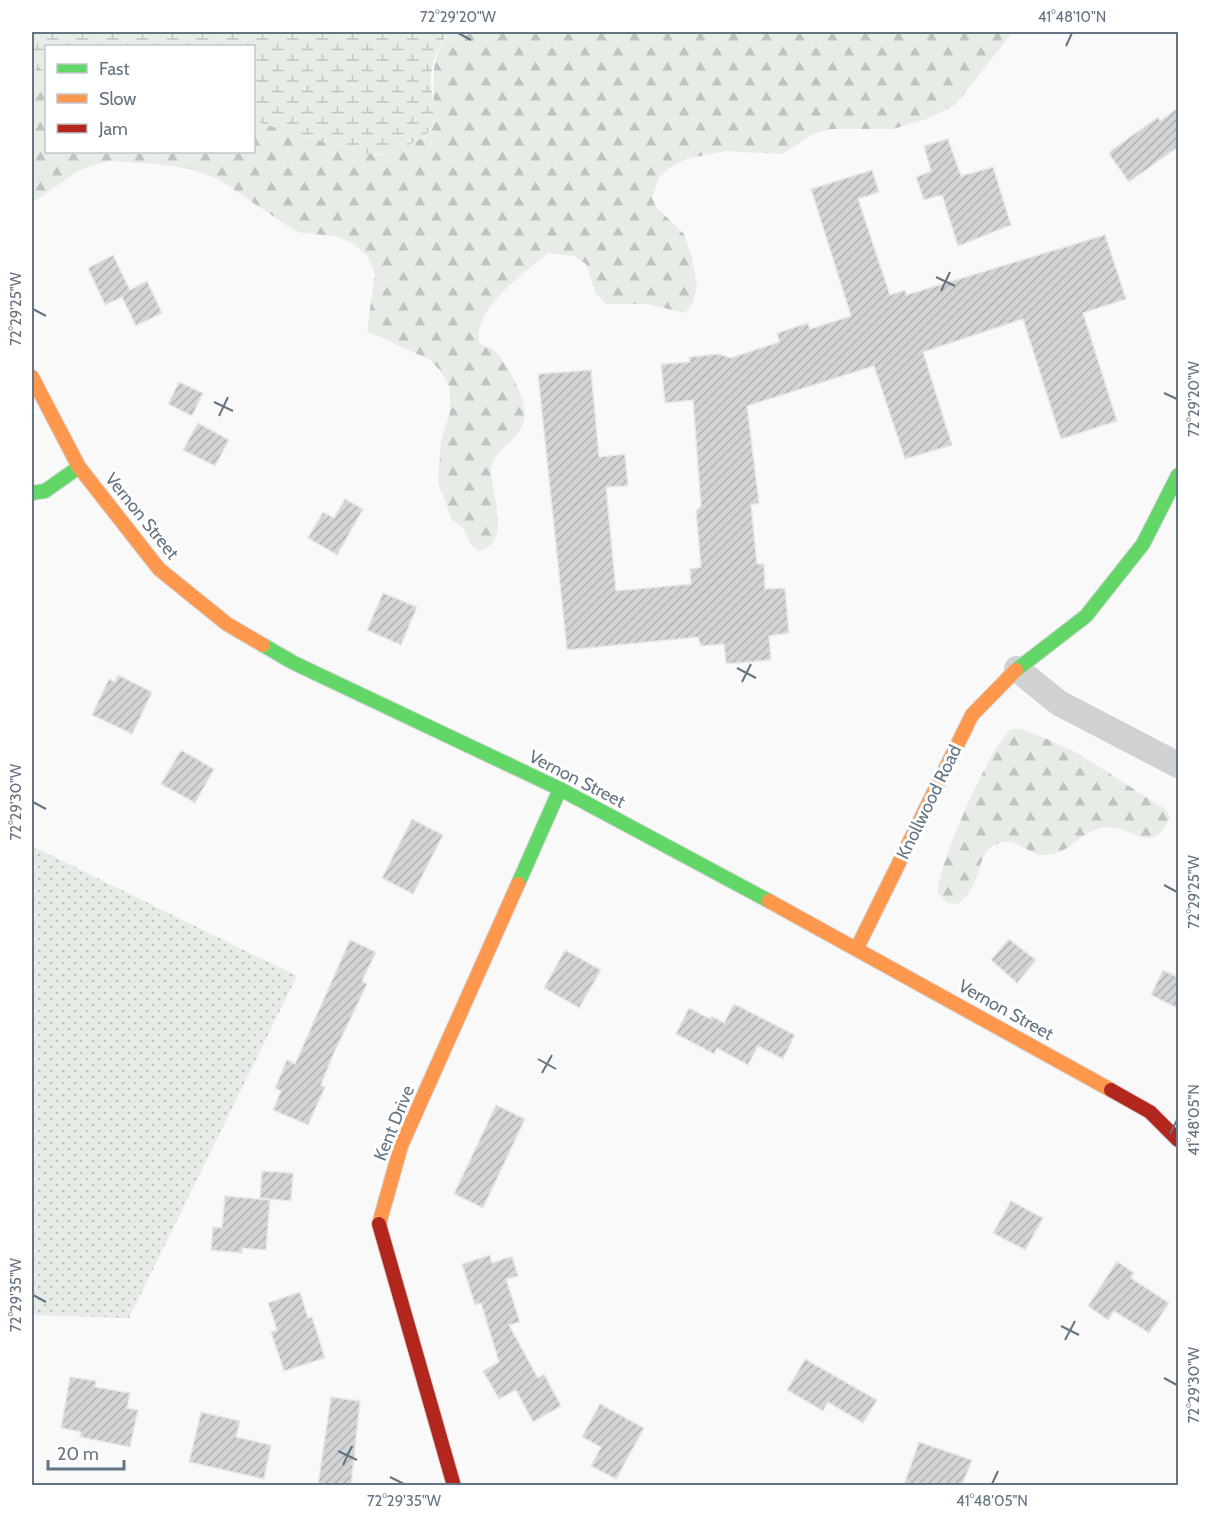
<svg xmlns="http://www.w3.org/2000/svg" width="1210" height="1517" font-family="Cabin,sans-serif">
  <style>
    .grass { fill: url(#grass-dots) }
    .forest { fill: url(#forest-firs) }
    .wetland { fill: url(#wetland-marsh) }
    .building { fill: url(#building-hatch); stroke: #e8e8e8; stroke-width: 1.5 }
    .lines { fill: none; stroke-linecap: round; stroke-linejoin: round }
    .fast-casing { stroke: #d6d7d8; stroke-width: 16 }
    .slow-casing { stroke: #d6d7d8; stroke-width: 16 }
    .jam-casing { stroke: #d6d7d8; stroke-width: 16 }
    .street { stroke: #cfd1d2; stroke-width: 26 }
    .fast { stroke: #63d668; stroke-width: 14 }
    .slow { stroke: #ff974d; stroke-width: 14 }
    .jam { stroke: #b3261e; stroke-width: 14 }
    .ticks { fill: none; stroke: #657483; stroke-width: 2 }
    .labels { text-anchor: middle; stroke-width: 6; stroke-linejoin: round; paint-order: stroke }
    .street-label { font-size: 18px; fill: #657483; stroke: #fff }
    .neatline { fill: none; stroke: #657483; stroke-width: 2 }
    .ticks-label { font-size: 15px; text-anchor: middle; fill: #657483 }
  </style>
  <defs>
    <pattern id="grass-dots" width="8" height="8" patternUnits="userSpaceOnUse" patternTransform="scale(1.5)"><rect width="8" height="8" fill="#e8ece7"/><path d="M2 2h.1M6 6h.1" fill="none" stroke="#c0c4c1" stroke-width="1.8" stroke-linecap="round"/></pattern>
    <pattern id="forest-firs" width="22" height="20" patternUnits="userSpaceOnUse" patternTransform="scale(1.5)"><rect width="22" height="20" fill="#e8ece7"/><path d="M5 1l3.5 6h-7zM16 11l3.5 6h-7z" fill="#c0c4c1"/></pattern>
    <pattern id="wetland-marsh" width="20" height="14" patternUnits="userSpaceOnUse" patternTransform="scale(1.5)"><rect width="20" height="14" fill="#e8ece7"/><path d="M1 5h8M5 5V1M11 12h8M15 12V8" fill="none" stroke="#c0c4c1"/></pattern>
    <pattern id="building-hatch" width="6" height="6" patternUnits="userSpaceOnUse" patternTransform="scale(1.5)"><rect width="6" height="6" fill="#d3d4d5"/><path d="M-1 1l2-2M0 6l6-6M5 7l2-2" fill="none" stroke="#afb1b2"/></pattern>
  </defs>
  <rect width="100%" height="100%" fill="#f9f9f9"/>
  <path class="grass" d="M32 846 297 976 129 1318 32 1315Z"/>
  <g class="forest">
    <path d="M449 32H1013L955 105 927 119 893 129H831L815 133 782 154 725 151 686 159 668 169 659 178 652 198 656 207 684 234 692 257 697 287 693 302 685 313 647 304H606L596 294 586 264 574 256 548 253C525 272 473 309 479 342 484 347 490 347 495 351 506 362 523 393 524 409 528 442 492 444 491 471 491 493 513 542 479 551L472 546 463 528 452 520 438 482 441 441 450 412V388L440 370 430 360 367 331 375 273 367 256 354 244 336 236 301 233 292 229 218 179 190 169 157 164 110 161 90 166 75 173 32 203V63L46 72V152H254V121L362 153 379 155 426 137 434 123C435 89 427 61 449 32Z"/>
    <path d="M1011 729H1021L1047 739 1079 754 1165 809 1170 817C1153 858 1131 826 1108 827 1081 828 1070 857 1042 855 1027 854 1016 837 999 843 973 851 985 888 957 904L947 903 938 893C937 866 990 746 1011 729Z"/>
  </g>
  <path class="wetland" d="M32 32H449C438 46 430 64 431 83 434 118 443 134 402 147 388 152 378 156 362 153L254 121V46H46V72L32 63Z"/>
  <g class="building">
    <path d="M1179 107V146L1129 182 1109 154 1112 150 1158 117 1160 121Z"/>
    <path d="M948 139 961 176 993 167 1011 225 958 246 942 195 924 200 916 177 931 171 924 146Z"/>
    <path d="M872 170 879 192 858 199 890 295 905 290 906 295 1105 235 1126 299 1083 313 1117 421 1061 439 1023 319 923 352 952 445 905 459 874 366 747 406 759 503 751 505 757 564H764L765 589 785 588 789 633 769 636 771 660 726 664 724 644 701 646 698 637 567 650 538 374 591 370 599 457 625 454 628 486 606 487 616 591 691 584 690 569 701 567 696 511 701 506 693 400 665 403 661 364 690 362 689 357 719 354 731 358 779 342 777 333 808 323 810 329 851 316 811 189Z"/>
    <path d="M113 255 130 290 147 281 162 313 136 326 122 297 105 305 88 268Z"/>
    <path d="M179 382 203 393 192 416 168 404Z"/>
    <path d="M198 423 229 440 215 466 183 450Z"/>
    <path d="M345 499 363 509 337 555 308 538 323 512 334 518Z"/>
    <path d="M383 593 417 607 401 645 367 630Z"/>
    <path d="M118 675 152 692 132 734 92 715 109 679 115 682Z"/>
    <path d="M181 750 214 769 195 803 161 784Z"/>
    <path d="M412 819 443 835 413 894 382 878Z"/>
    <path d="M1009 939 1036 960 1017 983 991 960Z"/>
    <path d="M350 940 376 952 362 981 367 984 333 1055 321 1085 325 1087 308 1125 273 1110 281 1091 275 1088 287 1060 295 1064Z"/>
    <path d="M565 950 601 970 579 1008 544 988Z"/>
    <path d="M1163 970 1179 978V1009L1151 995Z"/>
    <path d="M734 1004 795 1035 783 1059 758 1046 748 1065 717 1048 714 1054 676 1034 689 1008 710 1019 712 1016 724 1023Z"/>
    <path d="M496 1105 525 1119 483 1208 454 1194Z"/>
    <path d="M262 1171 293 1173 291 1201 260 1198Z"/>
    <path d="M225 1196 270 1200 266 1250 242 1248V1253L211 1250 213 1227 222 1228Z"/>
    <path d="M1011 1201 1043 1218 1025 1250 993 1233Z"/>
    <path d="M490 1255 492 1263 512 1256 518 1276 506 1279 520 1322 509 1325 538 1378 544 1374 561 1406 533 1422 516 1390 499 1399 483 1371 499 1362 481 1303 475 1305 462 1264Z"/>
    <path d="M1117 1261 1134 1273 1131 1278 1169 1303 1149 1333 1114 1311 1108 1320 1088 1306Z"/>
    <path d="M300 1292 308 1318 312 1317 325 1358 284 1371 271 1332 277 1330 268 1303Z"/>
    <path d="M805 1359 877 1400 863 1423 828 1402 823 1411 787 1390Z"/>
    <path d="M70 1377 96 1381 95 1387 130 1393 127 1408 138 1410 130 1447 80 1437 81 1432 61 1428Z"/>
    <path d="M331 1397 360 1401 351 1485H318Z"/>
    <path d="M600 1404 644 1428 616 1479 591 1466 601 1447 582 1437Z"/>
    <path d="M201 1412 240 1421 236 1437 271 1445 264 1479 189 1462Z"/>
    <path d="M919 1442 972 1460 962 1485H904Z"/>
  </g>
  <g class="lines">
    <defs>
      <g id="fast">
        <path d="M32 493 45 491 79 467"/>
        <path d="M263 645 294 663 560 789 769 901"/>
        <path d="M1016 670 1086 616 1143 544 1178 475"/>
        <path d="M518 884 560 789"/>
      </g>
      <g id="slow">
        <path d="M32 377 79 467 159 569 227 624 263 645"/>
        <path d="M769 901 1111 1090"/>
        <path d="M857 948 972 715 1016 670"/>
        <path d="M379 1224 401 1146 518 884"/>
      </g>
      <g id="jam">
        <path d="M1111 1090 1150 1112 1178 1140"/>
        <path d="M379 1224 454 1486"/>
      </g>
    </defs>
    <use href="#fast" class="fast-casing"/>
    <use href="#slow" class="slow-casing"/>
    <use href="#jam" class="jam-casing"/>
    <path class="street" d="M1017 669 1059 703 1178 765"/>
    <use href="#fast" class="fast"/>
    <use href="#slow" class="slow"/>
    <use href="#jam" class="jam"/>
  </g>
  <path class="ticks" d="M458 33 471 40M1066 46 1072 33M936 277 955 286M941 291 950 272M33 309 46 316M1164 393 1177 399M214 402 233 411M219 416 228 397M737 668 756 678M742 682 751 664M33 802 46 809M1164 885 1177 892M538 1059 556 1069M542 1073 552 1055M1170 1134 1177 1120M33 1295 46 1302M1061 1326 1079 1335M1065 1340 1075 1321M1164 1378 1177 1385M338 1451 357 1460M343 1465 352 1446M390 1477 404 1484M992 1484 998 1471"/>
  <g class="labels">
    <g class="street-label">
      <text transform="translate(142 516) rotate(51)" y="6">Vernon Street</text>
      <text transform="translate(577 779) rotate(27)" y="6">Vernon Street</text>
      <text transform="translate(929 802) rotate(-64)" y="6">Knollwood Road</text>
      <text transform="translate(1006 1010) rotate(29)" y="6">Vernon Street</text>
      <text transform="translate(394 1123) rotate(-68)" y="6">Kent Drive</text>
    </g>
  </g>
  <rect width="1210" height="1517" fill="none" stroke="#ffffff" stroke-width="66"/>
  <rect x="45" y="45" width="210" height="108" fill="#ffffff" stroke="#c1c7cd" stroke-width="1.5"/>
  <rect x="57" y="64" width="30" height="9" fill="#63d668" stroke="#c1c7cd" stroke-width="1.5"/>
  <text x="99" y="75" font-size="18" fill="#657483">Fast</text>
  <rect x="57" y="94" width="30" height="9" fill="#ff974d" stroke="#c1c7cd" stroke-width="1.5"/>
  <text x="99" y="105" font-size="18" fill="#657483">Slow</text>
  <rect x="57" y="124" width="30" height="9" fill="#b3261e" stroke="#c1c7cd" stroke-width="1.5"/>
  <text x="99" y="135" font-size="18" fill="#657483">Jam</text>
  <path d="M48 1460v9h76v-9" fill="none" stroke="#657483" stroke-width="3"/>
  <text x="57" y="1460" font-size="18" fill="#657483" stroke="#ffffff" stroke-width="4.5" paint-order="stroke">20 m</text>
  <rect x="33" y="33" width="1144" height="1451" class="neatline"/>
  <g class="ticks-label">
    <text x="458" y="22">72°29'20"W</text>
    <text x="1072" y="22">41°48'10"N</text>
    <text transform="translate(16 309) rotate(-90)" y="5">72°29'25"W</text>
    <text transform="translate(1194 399) rotate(-90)" y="5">72°29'20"W</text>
    <text transform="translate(16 802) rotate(-90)" y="5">72°29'30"W</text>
    <text transform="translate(1194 892) rotate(-90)" y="5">72°29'25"W</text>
    <text transform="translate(1194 1120) rotate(-90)" y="5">41°48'05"N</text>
    <text transform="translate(16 1295) rotate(-90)" y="5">72°29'35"W</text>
    <text transform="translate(1194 1385) rotate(-90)" y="5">72°29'30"W</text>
    <text x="404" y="1506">72°29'35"W</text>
    <text x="992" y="1506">41°48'05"N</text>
  </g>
</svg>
